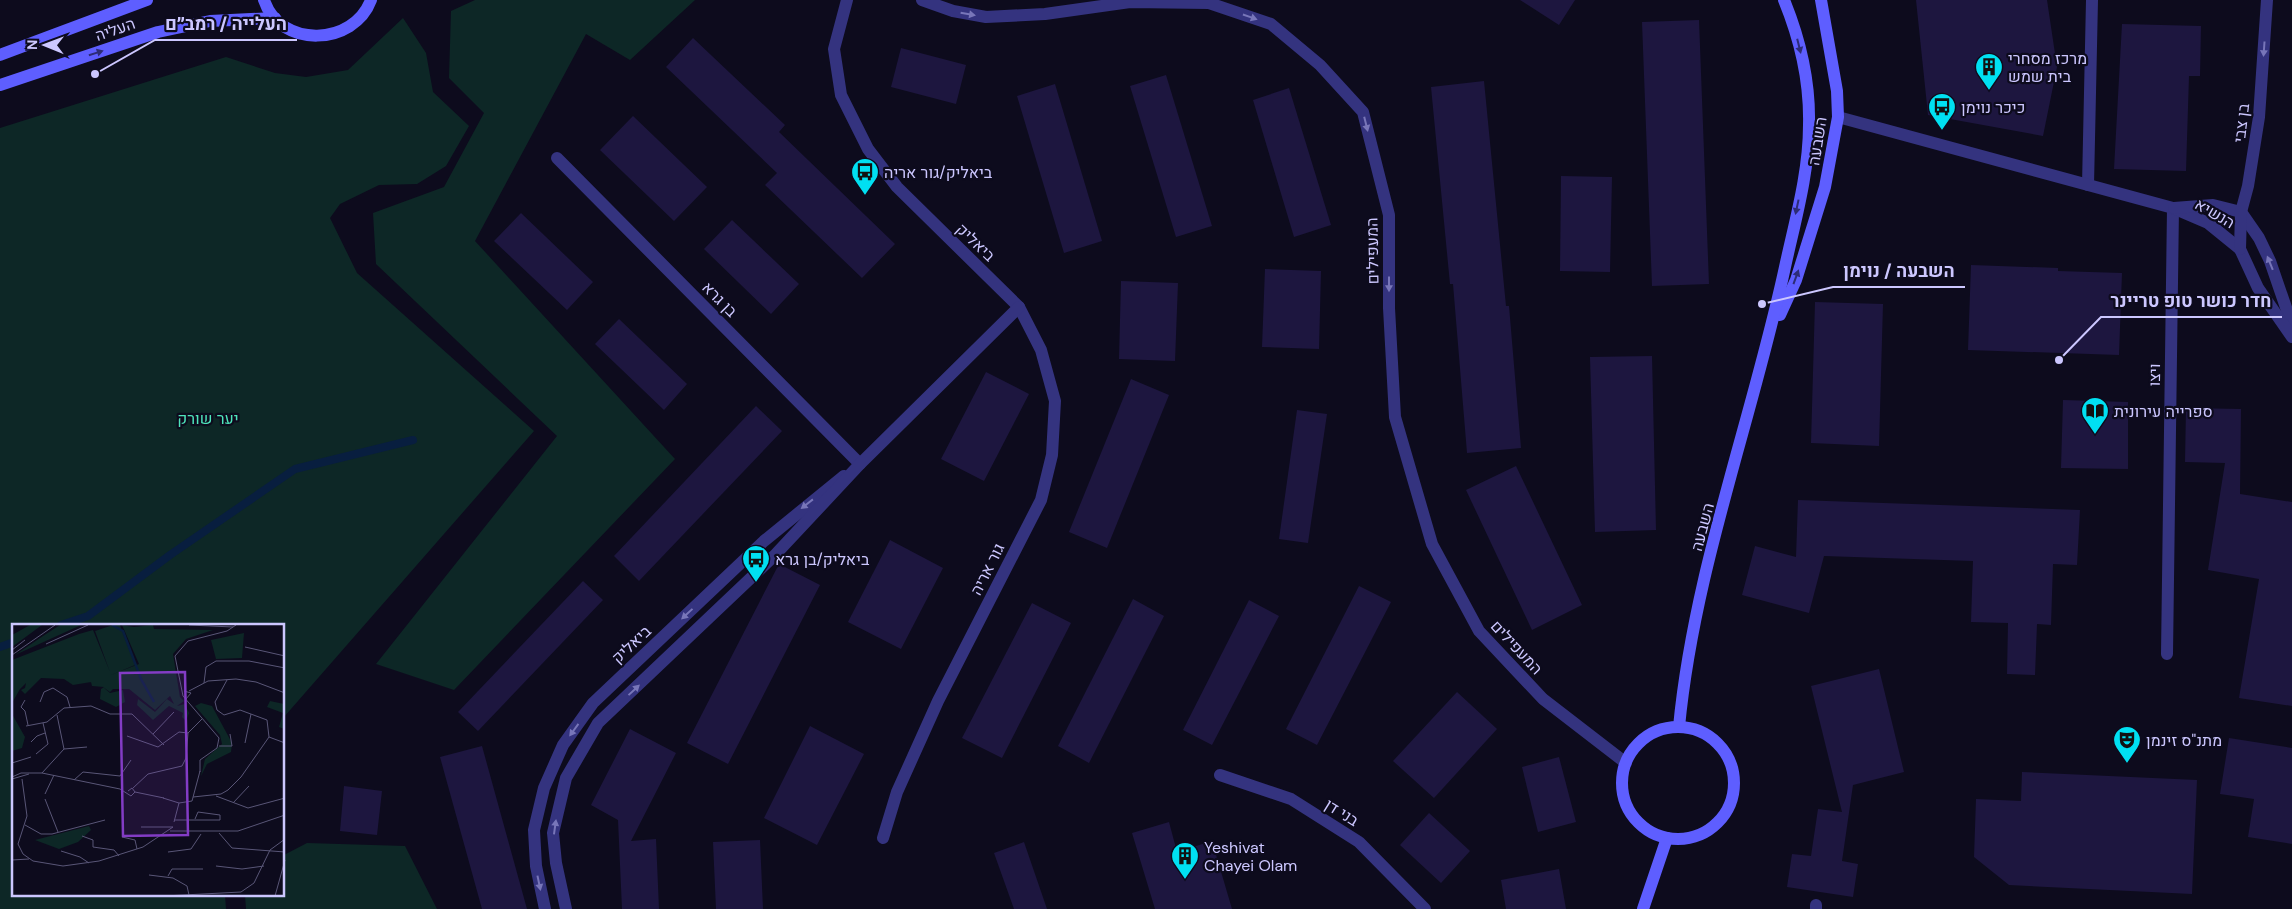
<svg xmlns="http://www.w3.org/2000/svg" width="2292" height="909" font-family="'DM Sans',Heebo,sans-serif">
  <style>
    .green { fill: #0d2726 }
    .lines { fill: none; stroke-linecap: round; stroke-linejoin: round }
    .stream { stroke: #081e3f; stroke-width: 8 }
    .building { fill: #1d163f }
    .service { stroke: #34337f; stroke-width: 12 }
    .minor { stroke: #34337f; stroke-width: 12 }
    .tertiary { stroke: #34337f; stroke-width: 12 }
    .secondary { stroke: #5e5eff; stroke-width: 12 }
    .oneway { fill: #7876b9 }
    .oneway2 { fill: #2d2c77 }
    .labels { text-anchor: middle; stroke-width: 4.5; stroke-linejoin: round; paint-order: stroke }
    .street-label { font-size: 16px; fill: #ccc7ff; stroke: #0d0b1d }
    .poi-label { font-size: 16px; fill: #ccc7ff; stroke: #0d0b1d; text-anchor: start }
    .park-label { font-size: 16px; fill: #4ee4bb; stroke: #0d0b1d }
    .inset-river { fill: none; stroke: #081e3f; stroke-width: 2.5 }
    .inset-road { fill: none; stroke: #595677; stroke-width: 1 }
    .view { fill: #833cc5; fill-opacity: 0.15; stroke: #833cc5; stroke-width: 2.5 }
    .inset-edge { fill: none; stroke: #ccc7ff; stroke-width: 2.5 }
    .leader { fill: none; stroke: #ccc7ff; stroke-width: 2 }
    .callout-dot { fill: #ccc7ff; stroke: #0d0b1d; stroke-width: 2 }
    .callout-label { font-size: 18px; text-anchor: middle; font-weight: bold; fill: #ccc7ff; stroke: #0d0b1d; stroke-width: 4.5; stroke-linejoin: round; paint-order: stroke }
  </style>
  <rect width="100%" height="100%" fill="#0d0b1d"/>
  <g class="green">
    <path d="M475 0H695L630 60 586 34 475 241 675 459 454 690 376 664 557 436 376 264 373 213 444 187 484 113 449 78 451 11Z"/>
    <path d="M403 18 426 53 433 92 469 126 446 166 417 184 379 185 340 204 330 218 357 273 534 431 284 717V625H14V895H225L226 909H0V128L226 57 275 73 306 77 348 70Z"/>
    <path d="M307 843 405 846 437 909H246L245 895H284V855Z"/>
  </g>
  <g class="lines">
    <g class="stream">
      <path d="M61 625 88 616 170 555 295 469 413 440"/>
      <path d="M0 647 14 642"/>
    </g>
  </g>
  <g class="building">
    <path d="M1520 0H1575L1559 25Z"/>
    <path d="M1916 0H2047L2057 67 2043 136 1928 115Z"/>
    <path d="M1699 20 1709 284 1652 286 1642 22Z"/>
    <path d="M2122 24 2201 26 2200 76H2189L2186 171 2114 169Z"/>
    <path d="M693 38 785 125 779 132 895 244 862 278 765 185 777 173 666 67Z"/>
    <path d="M901 48 966 65 956 104 891 87Z"/>
    <path d="M1166 75 1212 226 1176 237 1130 86Z"/>
    <path d="M1484 81 1506 306H1509L1521 448 1467 453 1453 284H1450L1431 87Z"/>
    <path d="M1055 84 1102 241 1064 253 1017 96Z"/>
    <path d="M1289 88 1331 225 1294 237 1253 100Z"/>
    <path d="M633 116 707 187 674 221 600 150Z"/>
    <path d="M1561 176 1612 177 1610 272 1560 271Z"/>
    <path d="M521 213 593 282 567 310 494 241Z"/>
    <path d="M732 220 799 284 771 314 704 249Z"/>
    <path d="M1971 265 2058 268V271L2122 273 2119 355 1968 350Z"/>
    <path d="M1265 269 1321 271 1319 349 1262 347Z"/>
    <path d="M1121 281 1178 283 1175 361 1119 359Z"/>
    <path d="M1815 302 1883 304 1879 446 1811 443Z"/>
    <path d="M619 319 687 384 664 410 595 344Z"/>
    <path d="M1652 356 1656 530 1595 532 1590 357Z"/>
    <path d="M986 372 1029 394 984 481 941 459Z"/>
    <path d="M1131 379 1169 395 1107 548 1069 532Z"/>
    <path d="M2063 400 2128 402V469L2061 468Z"/>
    <path d="M756 406 782 431 639 581 614 556Z"/>
    <path d="M2186 408 2241 409 2240 494 2292 502V706L2239 698 2259 579 2208 570 2225 463 2185 462Z"/>
    <path d="M1297 410 1327 414 1308 543 1279 539Z"/>
    <path d="M1516 466 1582 605 1532 630 1466 490Z"/>
    <path d="M1798 500 2080 510 2077 565 2053 564 2051 625 2037 624 2035 675 2007 674 2008 623 1971 622 1973 561 1824 556 1809 613 1742 595 1755 546 1796 557Z"/>
    <path d="M890 540 943 568 901 649 848 622Z"/>
    <path d="M779 564 820 585 728 764 687 743Z"/>
    <path d="M583 581 603 600 478 731 458 712Z"/>
    <path d="M1359 586 1391 602 1317 745 1286 729Z"/>
    <path d="M1133 599 1164 616 1089 763 1058 746Z"/>
    <path d="M1249 600 1279 616 1212 745 1183 730Z"/>
    <path d="M1032 603 1071 623 1002 758 962 738Z"/>
    <path d="M1879 669 1904 772 1853 785 1842 861 1858 864 1853 897 1787 887 1792 854 1811 856 1818 809 1842 812 1811 686Z"/>
    <path d="M1457 692 1497 729 1434 798 1393 761Z"/>
    <path d="M810 726 864 754 817 845 764 818Z"/>
    <path d="M630 729 676 753 631 841 656 839 659 909H622L618 820 591 805Z"/>
    <path d="M2229 738 2292 748V844L2248 837 2254 799 2220 794Z"/>
    <path d="M482 746 527 909H482L440 757Z"/>
    <path d="M1559 757 1576 822 1538 832 1522 767Z"/>
    <path d="M2022 772 2197 780 2192 894 2009 885 1974 857 1976 799 2021 801Z"/>
    <path d="M344 786 382 791 377 835 340 831Z"/>
    <path d="M1429 813 1470 851 1441 883 1400 845Z"/>
    <path d="M1169 822 1177 852 1212 841 1232 909H1155L1132 833Z"/>
    <path d="M760 840 763 909H716L713 842Z"/>
    <path d="M1024 842 1047 909H1014L994 853Z"/>
    <path d="M1559 869 1566 909H1506L1501 880Z"/>
  </g>
  <g class="lines">
    <g class="service">
      <path d="M545 909 536 866 534 830 544 788 563 745 593 703 764 541 844 476"/>
      <path d="M1816 909V905"/>
    </g>
    <g class="minor">
      <path d="M847 0 834 49 841 95 868 149 897 187 1019 307 1041 350 1055 401 1052 455 1041 500 938 701 897 792 883 838"/>
      <path d="M922 0 953 11 986 17 1045 14 1130 2 1209 3 1271 24 1320 65 1363 112 1389 215V308L1395 417 1432 544 1479 631 1543 699 1626 763"/>
      <path d="M557 158 860 464"/>
      <path d="M2088 185 2092 0"/>
      <path d="M2241 212 2259 238 2270 261 2292 325"/>
      <path d="M2240 249 2258 288 2292 337"/>
      <path d="M2167 654 2173 208"/>
      <path d="M1220 775 1291 799 1359 842 1425 909"/>
      <path d="M566 909 556 863 553 833 566 778 598 723 774 556 860 464 1019 307"/>
    </g>
    <g class="tertiary">
      <path d="M1838 117 2173 208 2208 223 2240 249"/>
      <path d="M2174 208 2213 205 2241 212"/>
      <path d="M2240 249 2241 212 2248 186 2259 117 2267 0"/>
    </g>
    <g class="secondary">
      <path d="M264 0C280 49 354 46 371 0"/>
      <path d="M0 55 147 0"/>
      <path d="M0 85 158 32 210 21 275 18"/>
      <path d="M1780 315 1796 280 1825 187 1838 117 1837 91 1821 0"/>
      <path d="M1679 727C1694 570 1752 420 1785 267 1795 221 1809 173 1809 125 1810 83 1800 39 1784 0"/>
      <circle cx="1678" cy="783" r="56"/>
      <path d="M1643 909 1667 838"/>
    </g>
  </g>
  <defs><path id="oneway-solid" d="M-6-.8H1V-3.2L6.5 0L1 3.2V.8H-6Z" transform="scale(1.25)"/></defs>
  <g class="oneway">
    <use href="#oneway-solid" transform="translate(968 14) rotate(10)"/>
    <use href="#oneway-solid" transform="translate(1250 17) rotate(19)"/>
    <use href="#oneway-solid" transform="translate(2264 49) rotate(94)"/>
    <use href="#oneway-solid" transform="translate(1366 124) rotate(76)"/>
    <use href="#oneway-solid" transform="translate(2270 263) rotate(-112)"/>
    <use href="#oneway-solid" transform="translate(1389 284) rotate(90)"/>
    <use href="#oneway-solid" transform="translate(807 504) rotate(142)"/>
    <use href="#oneway-solid" transform="translate(687 614) rotate(137)"/>
    <use href="#oneway-solid" transform="translate(634 690) rotate(-43)"/>
    <use href="#oneway-solid" transform="translate(574 730) rotate(126)"/>
    <use href="#oneway-solid" transform="translate(555 827) rotate(-82)"/>
    <use href="#oneway-solid" transform="translate(539 883) rotate(78)"/>
  </g>
  <g class="oneway2">
    <use href="#oneway-solid" transform="translate(1799 46) rotate(76)"/>
    <use href="#oneway-solid" transform="translate(96 53) rotate(-18)"/>
    <use href="#oneway-solid" transform="translate(1797 207) rotate(102)"/>
    <use href="#oneway-solid" transform="translate(1796 277) rotate(-70)"/>
  </g>
  <defs>
    <symbol id="building-pin" viewBox="-11 -11 22 30"><path d="M0 17L-7.5 6A9.5 9.5 0 1 1 7.5 6Z" fill="#00e0f2" stroke="#0d0b1d"/><path d="M-4-6H4V6H1V3H-1V6H-4ZM-2.5-4.3h1.7v1.8h-1.7ZM.8-4.3h1.7v1.8H.8ZM-2.5-1h1.7V.8h-1.7ZM.8-1h1.7V.8H.8Z" fill="#111"/></symbol>
    <symbol id="bus-pin" viewBox="-11 -11 22 30"><path d="M0 17L-7.5 6A9.5 9.5 0 1 1 7.5 6Z" fill="#00e0f2" stroke="#0d0b1d"/><path d="M-5-6H5V4H4V6H2V4H-2V6H-4V4H-5ZM-3.5-4V0h7V-4ZM-3.5 1.2v1.5H-2V1.2ZM2 1.2v1.5H3.5V1.2Z" fill="#111"/></symbol>
    <symbol id="library-pin" viewBox="-11 -11 22 30"><path d="M0 17L-7.5 6A9.5 9.5 0 1 1 7.5 6Z" fill="#00e0f2" stroke="#0d0b1d"/><path d="M-6-4Q-3-5.5-.7-3.5V5Q-3 3-6 4ZM6-4Q3-5.5 .7-3.5V5Q3 3 6 4Z" fill="#111"/></symbol>
    <symbol id="theatre-pin" viewBox="-11 -11 22 30"><path d="M0 17L-7.5 6A9.5 9.5 0 1 1 7.5 6Z" fill="#00e0f2" stroke="#0d0b1d"/><path d="M-5-5.5Q0-4 5-5.5V0Q5 5 0 6Q-5 5-5 0ZM-3.3-2.5H-1v1.5H-3.3ZM1-2.5H3.3v1.5H1ZM-2.8 1Q0 5.5 2.8 1Z" fill="#111"/></symbol>
  </defs>
  <g fill-rule="evenodd">
    <use href="#building-pin" x="1973" y="51" width="32" height="43"/>
    <use href="#bus-pin" x="1926" y="91" width="32" height="43"/>
    <use href="#bus-pin" x="849" y="156" width="32" height="43"/>
    <use href="#library-pin" x="2079" y="395" width="32" height="43"/>
    <use href="#bus-pin" x="740" y="543" width="32" height="43"/>
    <use href="#theatre-pin" x="2111" y="724" width="32" height="43"/>
    <use href="#building-pin" x="1169" y="840" width="32" height="43"/>
  </g>
  <g class="labels">
    <g class="street-label">
      <text transform="translate(115 29) rotate(-19)" y="6">העליה</text>
      <text transform="translate(2241 123) rotate(-83)" y="6">בן צבי</text>
      <text transform="translate(1817 141) rotate(-81)" y="6">השבעה</text>
      <text transform="translate(2215 213) rotate(30)" y="6">הנשיא</text>
      <text transform="translate(976 242) rotate(44)" y="6">ביאליק</text>
      <text transform="translate(1372 251) rotate(-91)" y="6">המעפילים</text>
      <text transform="translate(720 299) rotate(45)" y="6">בן גרא</text>
      <text transform="translate(2154 375) rotate(-89)" y="6">ויצו</text>
      <text transform="translate(1702 527) rotate(-75)" y="6">השבעה</text>
      <text transform="translate(987 569) rotate(-63)" y="6">גור אריה</text>
      <text transform="translate(631 644) rotate(-43)" y="6">ביאליק</text>
      <text transform="translate(1517 647) rotate(47)" y="6">המעפילים</text>
      <text transform="translate(1342 812) rotate(32)" y="6">בני דן</text>
    </g>
    <g class="poi-label">
      <text x="2008" y="64">מרכז מסחרי<tspan x="2008" dy="18">בית שמש</tspan></text>
      <text x="1961" y="113">כיכר נוימן</text>
      <text x="884" y="178">ביאליק/גור אריה</text>
      <text x="2114" y="417">ספרייה עירונית</text>
      <text x="775" y="565">ביאליק/בן גרא</text>
      <text x="2146" y="746">מתנ"ס זינמן</text>
      <text x="1204" y="853">Yeshivat<tspan x="1204" dy="18">Chayei Olam</tspan></text>
    </g>
    <g class="park-label">
      <text x="208" y="424">יער שורק</text>
    </g>
  </g>
  <g transform="translate(12 624)">
    <rect width="272" height="272" fill="#0d0b1d"/>
    <path d="M18 1H30L0 23V11ZM48 1H69L3 31 31 12ZM101 1H108L123 41 99 51 127 40 110 1 122 3 141 1 142 5 201 6 174 15 161 30 168 73 172 77 165 82 173 80 177 89 174 97 170 93 171 89 157 82 141 96 125 81 126 75 143 88 155 75 162 80 158 72 143 86 117 65H101L98 68 91 63 98 69 111 66 113 78 104 83 88 75 89 65 92 63 80 62 74 38 79 58 61 61 52 55 29 54 13 70 9 66 13 64 14 59 8 65 0 79V36L67 10 81 6 98 48 83 7ZM232 9 230 34 204 35 199 16ZM258 77 272 80V105L267 103 271 89 255 83ZM189 79 200 82 220 119 219 128 195 140 189 152 193 135 210 120 208 111 183 82ZM0 90 13 113 10 124 0 127ZM77 202 79 206 66 218 47 225 23 216Z" fill="#0d2726"/>
    <path class="inset-river" d="M100 1 111 7 129 55 142 78"/>
    <path class="inset-road" d="M177 1 221 3M34 20 76 1M233 23 273 32M0 26 13 16M0 31 43 1M192 59 194 43 204 37H237L273 44M172 67 179 69 174 75M177 67 196 57 224 55 244 58 273 69M13 76 9 83 13 87 16 101M28 78 32 68 41 64 55 73 58 83M14 102 35 98 52 84 79 82 98 90H120L152 121M141 110 162 88M115 112 146 123 167 108 176 109M257 113 273 119M19 118 25 112 33 109M233 119 239 90M207 122H220L218 110M52 125 75 123M24 130 36 120 31 99M0 139 19 133M188 148V136L205 124 207 114 171 72 163 32 176 17 215 7 224 1M30 149 52 125 45 91M0 153 9 149H30L108 165 119 172 123 168M0 155 17 150M10 155 15 192 6 220 11 230 21 237 51 242 87 237 131 223 161 203M62 156 71 148 108 152 119 136M121 164 136 150 170 142 174 134 176 109 190 95M116 167 120 164 123 168 152 174M33 170 42 151M204 172 236 184 273 174M181 173 209 170 216 166 229 153 257 113 255 96 228 86 212 91 205 86 203 78 215 56M151 174 167 179 180 177 188 147M33 175 46 208M221 179 237 162M162 196H208V191L186 188 183 195M162 198 167 179M13 201 29 210H40L93 196M129 203H161M158 207H226L273 191M207 209 220 224 273 228M70 212 81 216V223L102 226 107 232M110 213 123 216 125 225M49 227 68 233 77 239M156 228 179 225 189 210M0 236 17 235M204 242 230 245 252 242M137 251 161 254 175 262 177 271M156 252 160 245H191M152 272 229 268 242 259 258 226 273 215M263 272 273 236"/>
    <path class="view" d="M173 48 176 211 111 212 108 49Z"/>
    <rect width="272" height="272" class="inset-edge"/>
  </g>
  <path class="leader" d="M95 74L155 40H297M1762 304L1833 287H1965M2059 360L2101 317H2282"/>
  <g class="callout-dot">
    <circle cx="95" cy="74" r="5"/>
    <circle cx="1762" cy="304" r="5"/>
    <circle cx="2059" cy="360" r="5"/>
  </g>
  <g class="callout-label">
    <text x="226" y="30">העלייה / רמב״ם</text>
    <text x="1899" y="277">השבעה / נוימן</text>
    <text x="2191" y="307">חדר כושר טופ טריינר</text>
  </g>
  <g transform="translate(45 45) rotate(271)" stroke="#0d0b1d" stroke-width="4" paint-order="stroke">
  <path d="M0-4L9 19L0 12L-9 19Z" fill="#ccc7ff"/>
  <text y="-8" font-size="14" font-weight="bold" text-anchor="middle" fill="#ccc7ff">N</text>
  </g>
</svg>
